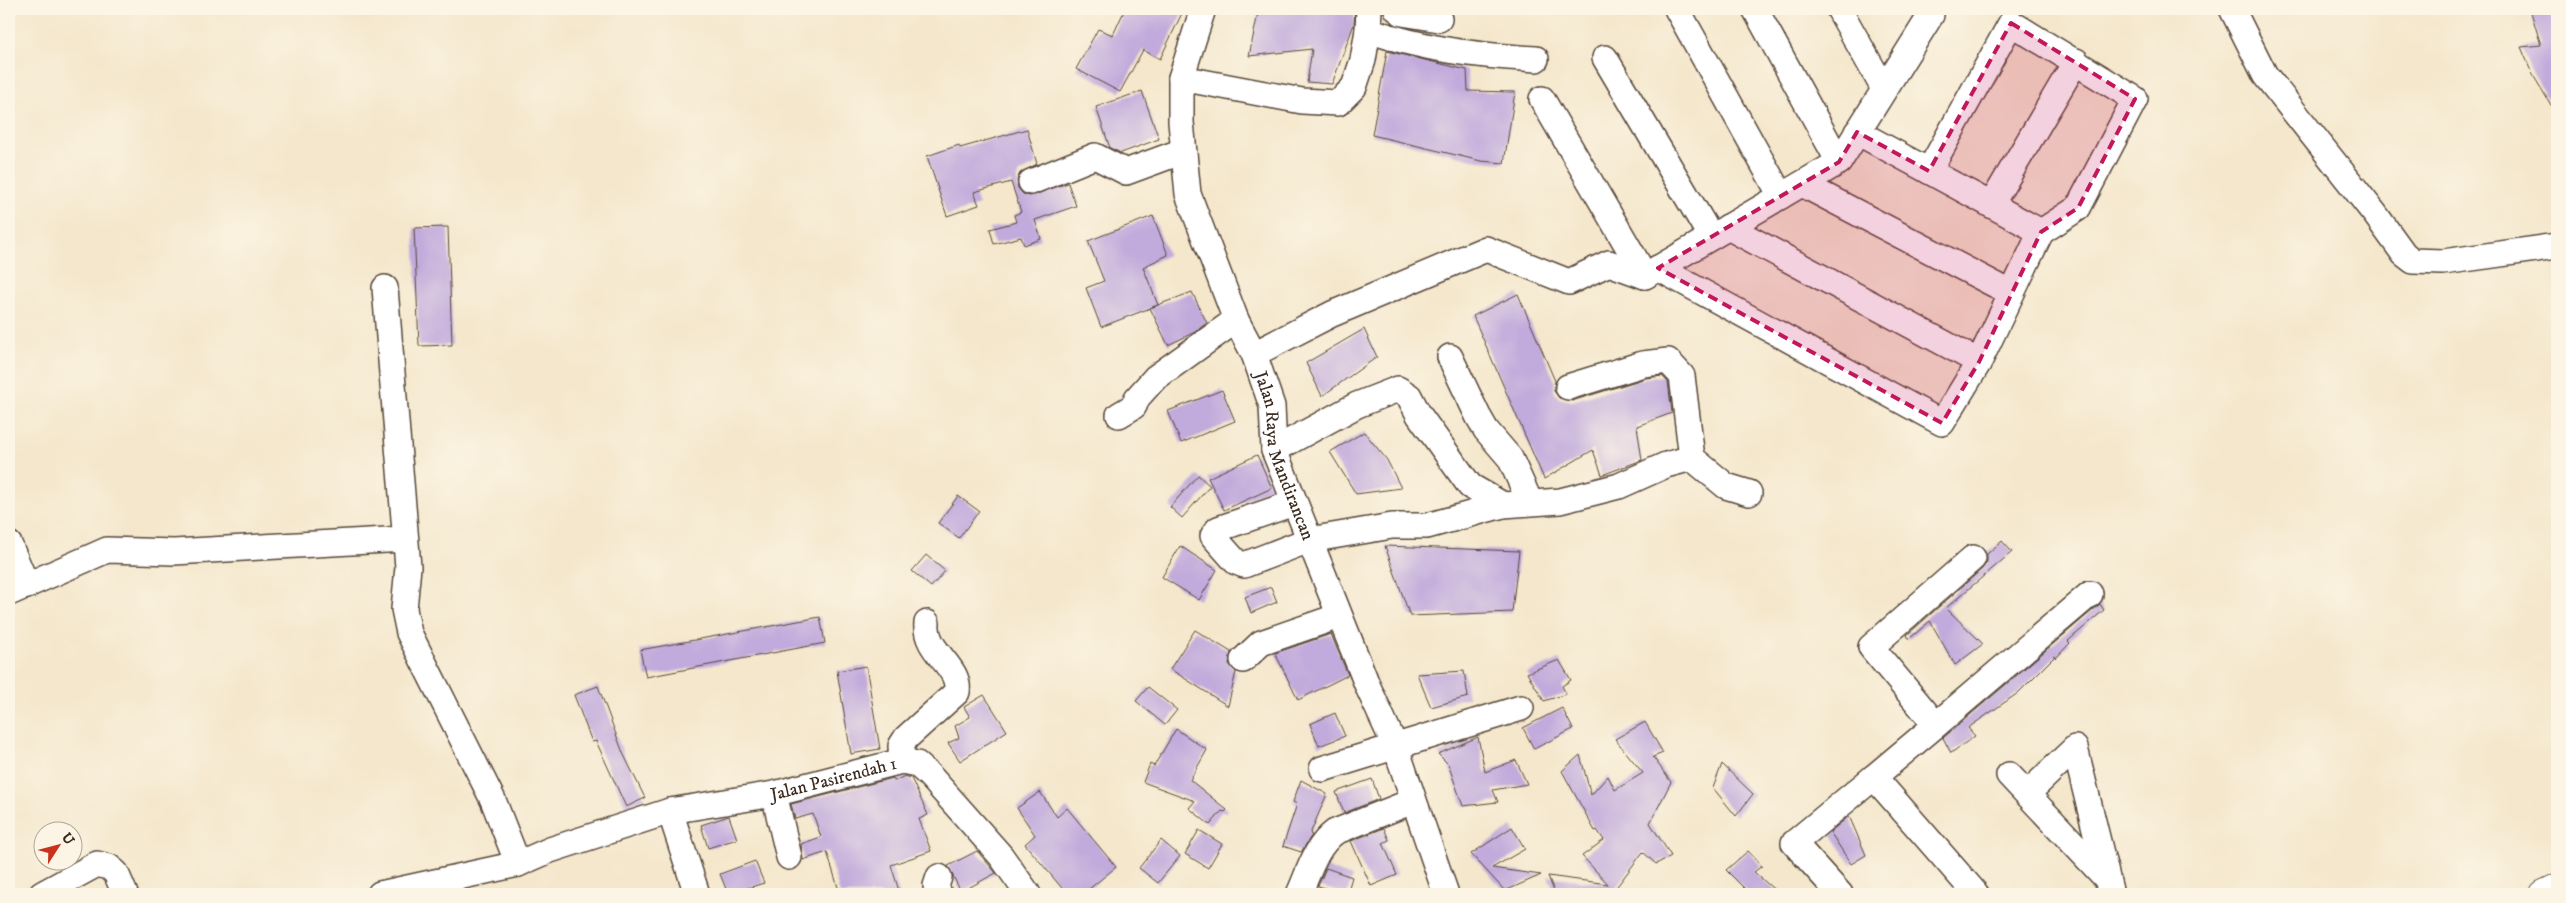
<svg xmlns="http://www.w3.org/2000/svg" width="2566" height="903" font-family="'IM FELL DW Pica',serif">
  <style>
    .building { fill: #c1aadc }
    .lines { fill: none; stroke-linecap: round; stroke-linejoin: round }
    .minor-casing { stroke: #574638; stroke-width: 28 }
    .highway-casing { stroke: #574638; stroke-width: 30 }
    .minor { stroke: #fff; stroke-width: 25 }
    .highway { stroke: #fff; stroke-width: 28 }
    .marked { fill: #c2185b; fill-opacity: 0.2; stroke: #c2185b; stroke-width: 4; stroke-dasharray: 10 6; stroke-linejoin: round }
    .labels { text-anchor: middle; stroke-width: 4.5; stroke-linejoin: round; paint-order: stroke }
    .street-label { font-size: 18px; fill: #3b2a1e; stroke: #fcf5e5 }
  </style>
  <rect width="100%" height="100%" fill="#fcf5e5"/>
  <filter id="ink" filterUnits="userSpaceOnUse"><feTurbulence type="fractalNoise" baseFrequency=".02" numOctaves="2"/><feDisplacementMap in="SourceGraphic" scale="10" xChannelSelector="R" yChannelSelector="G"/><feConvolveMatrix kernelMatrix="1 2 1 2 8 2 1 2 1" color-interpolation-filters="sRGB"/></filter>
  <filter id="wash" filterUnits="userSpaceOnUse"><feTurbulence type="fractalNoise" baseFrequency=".0096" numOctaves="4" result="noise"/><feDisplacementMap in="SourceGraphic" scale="20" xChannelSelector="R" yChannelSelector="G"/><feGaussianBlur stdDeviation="1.12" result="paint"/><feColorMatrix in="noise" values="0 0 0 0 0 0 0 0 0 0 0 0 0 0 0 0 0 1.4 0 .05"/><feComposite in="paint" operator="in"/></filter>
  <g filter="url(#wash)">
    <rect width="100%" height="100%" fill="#f4e7cc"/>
    <g id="blocks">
      <g class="building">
        <path d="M1125 9H1184L1160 59 1143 50 1120 92 1076 69 1098 29 1113 35Z"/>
        <path d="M1259 9H1355L1354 24 1332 84 1307 82 1312 49 1249 56Z"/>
        <path d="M2530 9H2557V115L2533 75 2521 47 2541 45Z"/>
        <path d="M1387 51 1467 70 1468 91 1515 92 1504 163 1481 161 1372 135Z"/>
        <path d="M1142 91 1159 139 1121 153 1110 148 1096 107Z"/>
        <path d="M1027 129 1037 164 1020 173 1017 180 1018 188 1023 194 1030 196 1068 183 1076 206 1035 220 1041 239 1024 245 1021 237 994 244 990 229 1016 222 1014 215 1021 212 1011 182 974 192 979 205 947 216 927 156 959 145 960 148Z"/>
        <path d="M1153 216 1168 255 1143 267 1158 305 1101 327 1086 288 1104 281 1088 241Z"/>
        <path d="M448 227 452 345 419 346 414 228Z"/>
        <path d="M1192 292 1207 323 1193 333 1168 345 1150 308Z"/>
        <path d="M1518 294 1555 381 1554 391 1559 398 1572 401 1646 378 1662 376 1668 382 1672 413 1637 426 1642 460 1602 475 1593 450 1544 479 1473 316Z"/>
        <path d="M1364 329 1377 357 1322 396 1306 363Z"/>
        <path d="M1222 390 1235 421 1181 443 1168 411Z"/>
        <path d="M1364 432 1387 460 1401 488 1356 494 1330 452Z"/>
        <path d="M1257 455 1272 488 1224 510 1208 478Z"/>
        <path d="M1198 475 1210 486 1182 518 1170 507Z"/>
        <path d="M958 496 979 511 959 538 938 523Z"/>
        <path d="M2002 541 2012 552 1946 608 1983 644 1955 665 1930 621 1909 639 1907 635 1982 569 1987 562V554Z"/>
        <path d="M1180 546 1217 570 1199 600 1162 577Z"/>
        <path d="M1385 546 1519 551 1512 612 1410 616Z"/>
        <path d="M926 555 945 571 931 587 912 571Z"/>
        <path d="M1271 587 1277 602 1251 613 1245 597Z"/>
        <path d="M2100 604 2104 610 2068 641 2070 643 2056 658 2055 656 2018 693 1968 728 1975 736 1951 753 1943 738Z"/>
        <path d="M820 617 825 643 646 677 640 650Z"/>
        <path d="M1195 630 1231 652 1229 664 1236 672 1228 706 1170 669Z"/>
        <path d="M1331 634 1348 675 1298 700 1275 653Z"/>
        <path d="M1559 660 1571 680 1562 686 1566 694 1544 701 1527 673Z"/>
        <path d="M866 666 880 749 851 754 837 671Z"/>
        <path d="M1464 671 1468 697 1431 707 1417 674Z"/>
        <path d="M598 686 623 753 645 798 626 807 596 741 592 742 574 695Z"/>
        <path d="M1148 687 1177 710 1165 725 1136 701Z"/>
        <path d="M984 695 1007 731 960 761 948 743 959 738 955 726 970 717 964 707Z"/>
        <path d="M1562 708 1573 729 1534 749 1523 728Z"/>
        <path d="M1335 713 1345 736 1319 746 1310 724Z"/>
        <path d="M1645 722 1663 753 1653 757 1671 782 1650 823 1671 856 1656 864 1643 852 1615 889V894H1555L1548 876 1608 884 1582 856 1604 840 1597 830 1595 831 1562 771 1580 755 1591 795 1608 776 1615 790 1643 773 1615 739Z"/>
        <path d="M1176 729 1207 750 1190 780 1227 810 1225 812 1222 811 1210 825 1189 808 1195 801 1143 782 1150 764 1154 766Z"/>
        <path d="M1478 737 1485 772 1516 760 1527 784 1493 790 1498 802 1463 806 1448 764 1438 754Z"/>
        <path d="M1722 764 1753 794 1736 816 1713 788Z"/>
        <path d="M905 776 911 778 928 815 919 819 931 851 891 865 900 894H840L827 852 803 860 801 844 821 837 813 814 795 819 791 804 893 778 894 781Z"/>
        <path d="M1372 779 1379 799 1344 813 1336 792Z"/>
        <path d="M1301 780 1327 794 1310 834 1312 835 1301 852 1283 846 1297 804 1293 802Z"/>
        <path d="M1040 792 1057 817 1067 808 1116 867 1083 894H1067L1025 844 1035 835 1017 808Z"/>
        <path d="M729 816 737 839 708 848 701 825Z"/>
        <path d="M1849 816 1866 855 1851 864 1830 832Z"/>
        <path d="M1512 827 1525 849 1492 868 1541 875 1505 891 1471 854Z"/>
        <path d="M1384 828 1389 840 1383 843 1397 875 1371 886 1351 841Z"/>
        <path d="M1199 830 1222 844 1208 868 1185 854Z"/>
        <path d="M1161 840 1180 856 1158 883 1139 868Z"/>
        <path d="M977 851 996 873 961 892 948 866Z"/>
        <path d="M1748 851 1762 866 1754 872 1779 894H1750L1726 870Z"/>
        <path d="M755 861 764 883 728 894 720 874Z"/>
        <path d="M1326 868 1352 877 1347 894 1318 886Z"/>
      </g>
    </g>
  </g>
  <g filter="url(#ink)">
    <use href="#blocks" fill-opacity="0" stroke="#574638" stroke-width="1"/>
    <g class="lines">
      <defs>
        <g id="minor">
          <path id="s1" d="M1203 9 1181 78V122L1188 194 1236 320 1254 354 1272 406 1274 450 1368 687 1396 748 1446 894"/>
          <path d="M1369 9 1368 30C1427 50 1473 55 1536 59"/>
          <path d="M1397 9 1402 13 1439 19"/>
          <path d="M1677 9 1781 196"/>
          <path d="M1755 9 1839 162"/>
          <path d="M1839 9 1884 89"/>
          <path d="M2232 9 2265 75 2375 214 2404 254 2413 261 2443 262 2557 246"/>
          <path d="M1605 58 1711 237"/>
          <path d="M1181 78 1302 101 1338 103 1354 87 1363 60 1368 30"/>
          <path d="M1542 99 1645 276"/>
          <path d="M1929 171 2011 23 2135 99 2078 208 2041 232"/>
          <path d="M1031 182 1095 156 1126 172 1183 151"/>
          <path d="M1802 184 2011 293"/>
          <path d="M1991 205 2076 61"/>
          <path d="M1728 227 1979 362"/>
          <path d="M1658 268 1942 423 1979 362 2041 232 1857 132"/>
          <path d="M385 288 408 567 404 609 409 633 493 800 518 864"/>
          <path d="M1254 354 1332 314 1486 249 1569 282 1609 263 1645 276 1839 162 1931 15"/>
          <path d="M1450 357 1478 416 1486 430 1510 458 1530 502"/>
          <path d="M1568 387 1643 364 1668 361 1682 376 1692 458"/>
          <path d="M1119 415 1134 406 1137 398 1155 378 1236 320"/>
          <path d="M1274 450 1357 405 1398 389 1409 396 1419 415 1470 486 1503 505 1560 501 1619 486 1666 465 1692 458 1726 486 1749 493"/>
          <path d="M1294 503 1218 529 1213 536 1236 562 1244 565 1309 540 1392 526H1427L1503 505"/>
          <path d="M9 544 27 586"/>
          <path d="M1973 558 1871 647 1936 725 1874 777 1976 894"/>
          <path d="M9 593 107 550 174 552 405 539"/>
          <path d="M1243 660 1261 643 1339 616"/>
          <path d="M1936 725 2090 594"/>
          <path d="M902 761 901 746 906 738 957 692C961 666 924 652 927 623"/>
          <path d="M1322 769 1521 708"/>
          <path d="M2009 775 2105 877"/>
          <path d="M774 794 789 857"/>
          <path d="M2027 794 2075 748 2111 894"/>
          <path d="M670 811 697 894"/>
          <path d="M42 894 97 864 109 867 116 873 125 894"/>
          <path id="s2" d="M380 894 518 864 550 850 670 811 774 794 902 761 917 764 930 776 1001 856 1028 894"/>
          <path d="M939 894 936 886 939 877"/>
          <path d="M1299 894C1309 872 1315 847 1335 832L1413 801"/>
          <path d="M1840 894 1794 843 1874 777"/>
        </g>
        <path id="highway" d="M2544 894 2557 888"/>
      </defs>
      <use href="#minor" class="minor-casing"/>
      <use href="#highway" class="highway-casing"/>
      <use href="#minor" class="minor"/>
      <use href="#highway" class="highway"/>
    </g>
  </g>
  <path class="marked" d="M2011 23 2135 99 2078 208 2041 232 1979 362 1942 423 1658 268 1839 162 1857 132 1929 171Z"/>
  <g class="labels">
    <g class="street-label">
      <text dy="6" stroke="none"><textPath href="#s1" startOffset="469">Jalan Raya Mandirancan</textPath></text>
      <text dy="6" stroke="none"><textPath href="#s2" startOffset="469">Jalan Pasirendah 1</textPath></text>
    </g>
  </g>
  <rect width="2566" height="903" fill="none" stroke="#fcf5e5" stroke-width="30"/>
  <g transform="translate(58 846) rotate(54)"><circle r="24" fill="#fcf5e5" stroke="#afa495"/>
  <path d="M0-4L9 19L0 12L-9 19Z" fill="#c8321e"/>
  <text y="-8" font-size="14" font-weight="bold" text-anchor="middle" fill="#3b2a1e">U</text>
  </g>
</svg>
